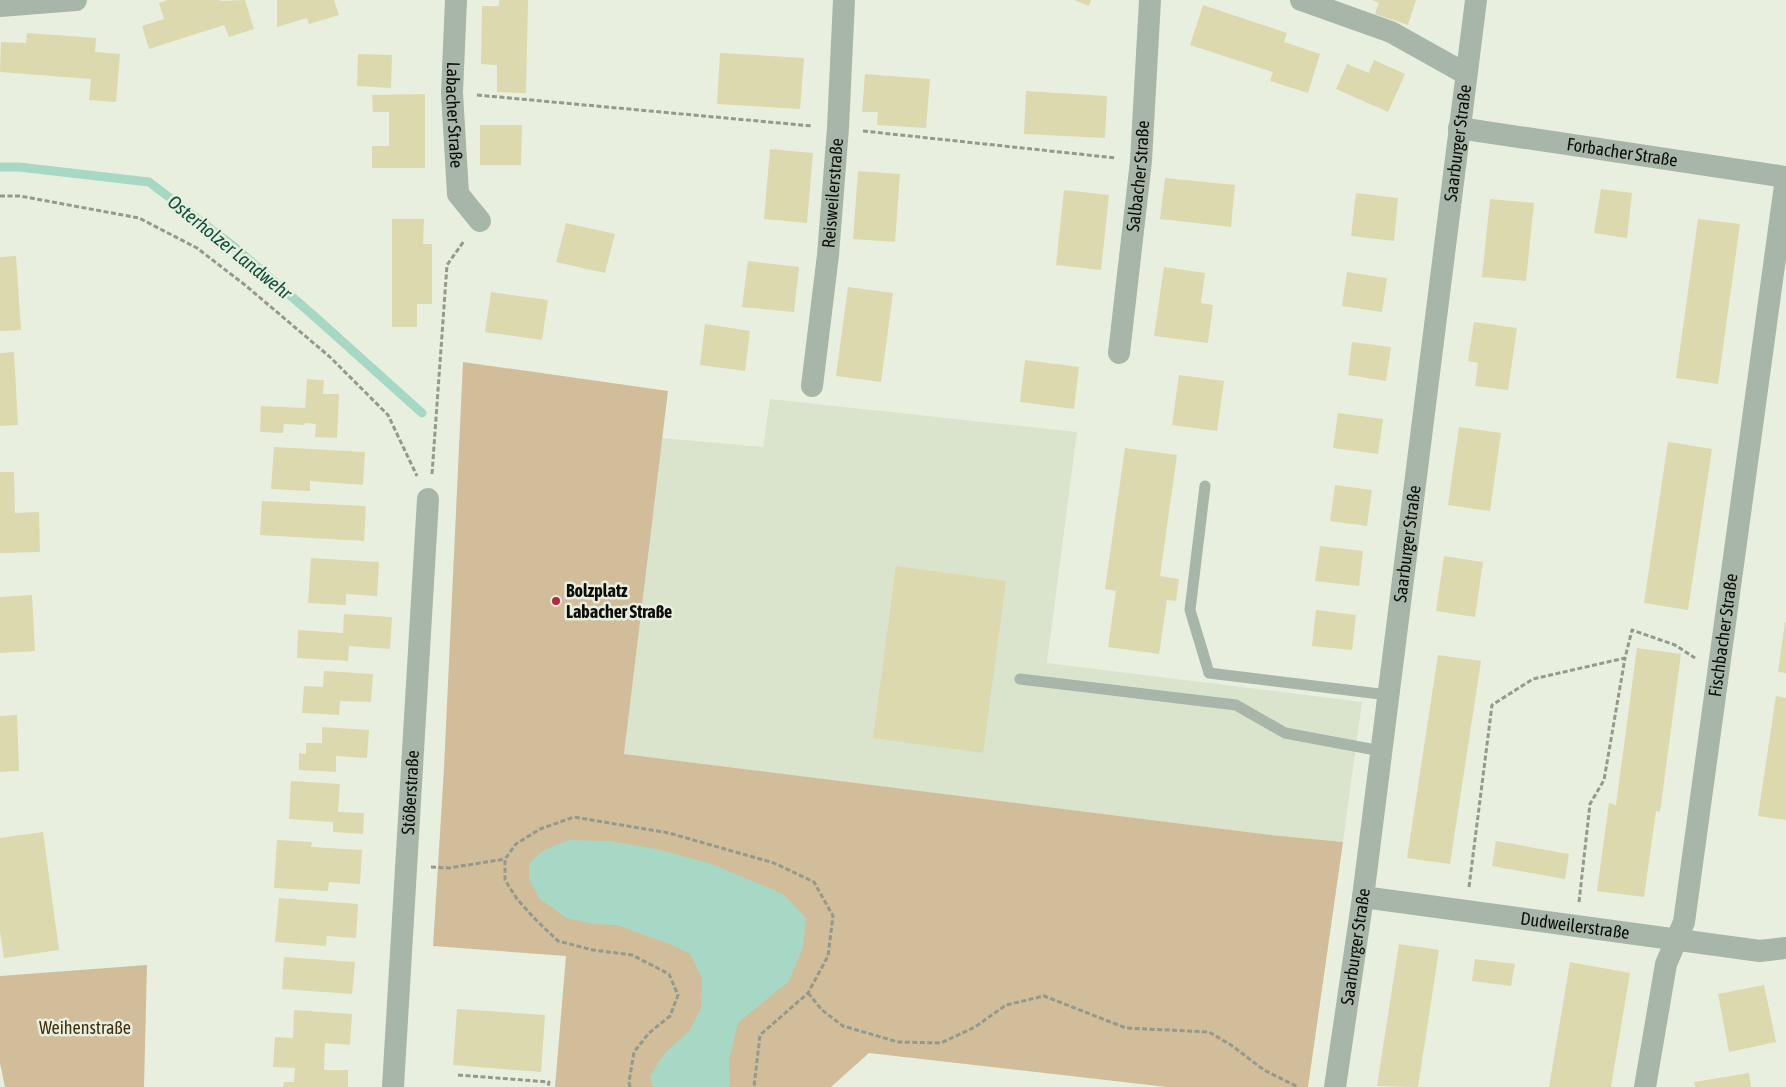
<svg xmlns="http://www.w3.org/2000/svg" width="1786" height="1087" font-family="'Asap Condensed',sans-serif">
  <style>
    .built { fill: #dae4cd }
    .green { fill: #d1bd99 }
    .water { fill: #a7d8c5 }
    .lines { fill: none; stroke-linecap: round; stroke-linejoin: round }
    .stream { stroke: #a7d8c5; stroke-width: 9 }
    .building { fill: #dcd9ae }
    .path { stroke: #94998d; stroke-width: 3; stroke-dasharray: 5 2.5; stroke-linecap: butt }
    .service { stroke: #a7b6a8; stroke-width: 11 }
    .minor { stroke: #a7b6a8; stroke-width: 22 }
    .poi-dot { fill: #b7253e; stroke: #e9efdf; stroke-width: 2 }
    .labels { text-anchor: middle; stroke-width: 5; stroke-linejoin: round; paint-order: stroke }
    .street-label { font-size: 18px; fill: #0c0e09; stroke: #e9efdf }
    .poi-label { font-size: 18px; font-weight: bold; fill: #0c0e09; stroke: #e9efdf; text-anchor: start }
    .park-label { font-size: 18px; fill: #3f2f0e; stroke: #e9efdf }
    .water-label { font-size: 19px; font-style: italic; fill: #0e4f3d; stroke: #e9efdf }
  </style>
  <rect width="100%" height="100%" fill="#e9efdf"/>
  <path class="built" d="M770 399 1077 432 1047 663 1362 702 1343 842 1271 835 624 754 662 438 763 447Z"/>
  <g class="green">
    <path d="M463 362 668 391 624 754 1271 835 1343 842 1308 1087H1167L869 1053 831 1087H555L566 956 433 946 444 768Z"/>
    <path d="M147 965 144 1087H5L0 1063V976Z"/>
  </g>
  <path class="water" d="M569 840 610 841 656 849 712 864 783 894 806 918 803 947 789 981 738 1023 729 1060 730 1087H653L650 1076 664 1054 689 1031 701 1009 702 978 690 954 667 943 617 925 594 924 566 918 540 899 529 879V863L544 850Z"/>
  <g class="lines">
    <path class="stream" d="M0 167H19L149 182 232 245 314 316 422 413"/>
  </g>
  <g class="building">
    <path d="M168 0H219L220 1 245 0 254 29 229 37 224 25 149 49 142 26 164 19 159 3Z"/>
    <path d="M277 0H334L339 15 309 24 307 18 277 27Z"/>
    <path d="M499 0H528L526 93 497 92V65L481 64 482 6H499Z"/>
    <path d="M1074 0H1091L1089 6Z"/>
    <path d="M1372 0H1416L1408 25 1375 14 1379 3Z"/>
    <path d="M1203 5 1287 33 1284 42 1320 54 1308 93 1270 81 1273 72 1190 45Z"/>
    <path d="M27 33 96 38 95 52 120 54 116 102 89 100 91 79 0 72 1 42 26 43Z"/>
    <path d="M720 53 804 58 800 109 717 104Z"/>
    <path d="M358 54 392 55 391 88 357 86Z"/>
    <path d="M1374 60 1405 74 1388 112 1336 89 1347 64 1369 73Z"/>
    <path d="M865 74 930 79 926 128 877 125 878 112H862Z"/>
    <path d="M1026 91 1107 96 1105 138 1024 134Z"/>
    <path d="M425 94V168H372V146H389V112H373L372 95Z"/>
    <path d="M480 125H522L521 165H480Z"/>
    <path d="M770 149 813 153 807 223 764 219Z"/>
    <path d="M858 171 900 174 895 242 853 239Z"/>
    <path d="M1165 178 1235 185 1231 227 1160 219Z"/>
    <path d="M1601 189 1632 193 1627 238 1594 233Z"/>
    <path d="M1064 190 1109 195 1101 270 1056 265Z"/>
    <path d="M1356 193 1398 198 1394 241 1351 236Z"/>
    <path d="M1490 199 1534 203 1526 281 1482 277Z"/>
    <path d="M392 219H424L423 244H432V304H417V327H392Z"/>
    <path d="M1698 219 1740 224 1718 384 1676 378Z"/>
    <path d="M566 223 615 234 605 273 556 262Z"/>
    <path d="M16 256 21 330 0 331V257Z"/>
    <path d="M748 261 799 267 794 312 742 307Z"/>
    <path d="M1164 267 1205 273 1201 303 1213 305 1208 343 1154 336Z"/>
    <path d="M1347 272 1387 278 1382 312 1342 306Z"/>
    <path d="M848 287 893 293 881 382 836 376Z"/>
    <path d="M491 292 548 300 542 340 485 332Z"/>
    <path d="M1474 322 1517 328 1508 390 1475 386 1478 363 1468 361Z"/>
    <path d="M705 324 750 331 745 371 700 365Z"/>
    <path d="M1352 342 1391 347 1386 381 1348 375Z"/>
    <path d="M14 352 18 425 0 426V353Z"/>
    <path d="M1025 360 1079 367 1074 409 1020 402Z"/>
    <path d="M1179 375 1224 381 1217 431 1172 425Z"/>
    <path d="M307 379 324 380 323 394H339L337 438 315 437 316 424 305 423 304 425 284 424 283 433 260 432 261 406 305 408Z"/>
    <path d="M1338 413 1383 419 1378 454 1333 448Z"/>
    <path d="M1459 427 1501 433 1490 511 1448 505Z"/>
    <path d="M1668 442 1712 449 1688 610 1644 603Z"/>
    <path d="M274 447 365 452 363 485 310 481V491L271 489Z"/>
    <path d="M1125 448 1177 455 1160 576 1179 579 1176 601 1167 600 1159 654 1108 647 1116 591 1105 589Z"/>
    <path d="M0 472H14L15 513 39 512 40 552 0 553Z"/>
    <path d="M1335 485 1372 490 1367 526 1330 521Z"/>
    <path d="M262 501 366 506 364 541 260 535Z"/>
    <path d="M1320 546 1363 551 1359 586 1315 581Z"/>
    <path d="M1444 556 1483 562 1475 617 1436 611Z"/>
    <path d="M311 558 379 562 377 596 346 594V605L308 603Z"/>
    <path d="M896 566 1006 581 983 753 873 738Z"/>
    <path d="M32 595 35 651 0 653V597Z"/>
    <path d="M1316 610 1356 615 1352 650 1312 646Z"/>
    <path d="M344 614 392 617 390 649 349 646 348 661 297 658 298 630 343 633Z"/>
    <path d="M1785 622H1786V673L1778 672Z"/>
    <path d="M1637 648 1681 654 1660 812 1656 811 1644 897 1597 891 1609 803 1616 805Z"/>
    <path d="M1438 655 1481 661 1450 864 1407 858Z"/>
    <path d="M324 671 373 674 371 702 340 701 339 715 302 713 304 686 323 687Z"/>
    <path d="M1776 696 1786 698V820L1758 816Z"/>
    <path d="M17 715 19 771 0 772V716Z"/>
    <path d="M322 727 369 730 367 758 336 756V772L299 770V753L306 754V743H322Z"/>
    <path d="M291 781 340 784 338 812 364 813 363 834 333 832V822L289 819Z"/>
    <path d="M43 832 59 950 4 958 0 931V838Z"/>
    <path d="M277 840 312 842 311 847 362 850 360 884 329 882 328 891 274 888Z"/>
    <path d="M1496 841 1569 854 1565 879 1492 866Z"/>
    <path d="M279 898 358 904 356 938 327 936 326 946 275 942Z"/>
    <path d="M1399 944 1439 950 1418 1087 1377 1086Z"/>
    <path d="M284 957 355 962 352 994 282 989Z"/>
    <path d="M1475 959 1515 964 1511 986 1472 981Z"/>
    <path d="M1570 962 1630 973 1611 1087H1549Z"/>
    <path d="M1764 985 1776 1042 1729 1052 1718 994Z"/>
    <path d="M457 1009 545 1015 541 1072 453 1065Z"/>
    <path d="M294 1010 352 1014 350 1045 325 1043 324 1070H348V1087H283L284 1082H294L295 1068 273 1067 275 1037 293 1038Z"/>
    <path d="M1749 1073 1751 1087H1695L1694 1082Z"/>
  </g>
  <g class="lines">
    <g class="path">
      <path d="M477 95 812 126"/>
      <path d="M863 131 1116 158"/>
      <path d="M0 196H20L139 218 197 248 245 285 330 357 388 415 417 476"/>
      <path d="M432 474 447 265 464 241"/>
      <path d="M431 867 449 868 505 859"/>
      <path d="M1469 887 1492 705 1533 679 1625 658 1632 630 1675 645 1695 658"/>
      <path d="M1579 902 1590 804 1604 780 1625 658"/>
      <path d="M808 993 822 1010 843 1026 898 1042 941 1043 975 1027 1006 1005 1044 996 1126 1028 1209 1032 1231 1045 1264 1070 1298 1087"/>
      <path d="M458 1075 549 1082 548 1087"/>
      <path d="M630 1087 629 1082 634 1052 649 1033 670 1016 678 995 669 974 632 955 593 950 558 941 536 920 517 899 505 880V859L516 844 540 829 574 817 669 833 774 863 814 882 833 916 828 956 808 993 760 1035 754 1087"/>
    </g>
    <g class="service">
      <path d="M1205 486 1190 610 1209 673 1388 695"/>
      <path d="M1020 679 1236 705 1285 733 1381 751"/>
    </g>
    <g class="minor">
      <path id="s1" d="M456 0 452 93 458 194 480 221"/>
      <path d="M1301 0 1391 32 1466 74"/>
      <path d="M0 6 76 0"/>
      <path id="s2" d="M1459 128 1786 177"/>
      <path id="s3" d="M1119 353 1141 161 1150 0"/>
      <path id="s4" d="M812 386 828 255 838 128 844 0"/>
      <path id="s5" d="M1363 897 1760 951 1786 948"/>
      <path id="s6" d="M393 1087 428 499"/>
      <path id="s7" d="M1335 1087 1363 897 1476 0"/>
      <path id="s8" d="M1645 1087 1666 964 1684 922 1786 178"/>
    </g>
  </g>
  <circle class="poi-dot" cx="556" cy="601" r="5"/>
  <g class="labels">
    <g class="street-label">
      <text dy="6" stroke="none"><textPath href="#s1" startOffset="115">Labacher Straße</textPath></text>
      <text dy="6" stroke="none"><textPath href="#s7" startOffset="952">Saarburger Straße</textPath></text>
      <text dy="6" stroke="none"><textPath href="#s2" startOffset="165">Forbacher Straße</textPath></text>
      <text dy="6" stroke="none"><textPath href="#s3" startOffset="178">Salbacher Straße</textPath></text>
      <text dy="6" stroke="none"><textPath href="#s4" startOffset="194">Reisweilerstraße</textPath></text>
      <text dy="6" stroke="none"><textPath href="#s7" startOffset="548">Saarburger Straße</textPath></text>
      <text dy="6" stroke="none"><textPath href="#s8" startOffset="460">Fischbacher Straße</textPath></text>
      <text dy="6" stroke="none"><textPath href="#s6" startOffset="295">Stößerstraße</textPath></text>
      <text dy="6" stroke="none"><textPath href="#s5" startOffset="214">Dudweilerstraße</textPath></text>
      <text dy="6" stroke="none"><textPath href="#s7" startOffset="142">Saarburger Straße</textPath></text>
    </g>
    <g class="poi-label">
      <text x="566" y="597">Bolzplatz<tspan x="566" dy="21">Labacher Straße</tspan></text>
    </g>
    <g class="park-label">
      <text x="85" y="1034">Weihenstraße</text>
    </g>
    <g class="water-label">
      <text transform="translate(230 247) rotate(39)" y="7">Osterholzer Landwehr</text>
    </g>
  </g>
</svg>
